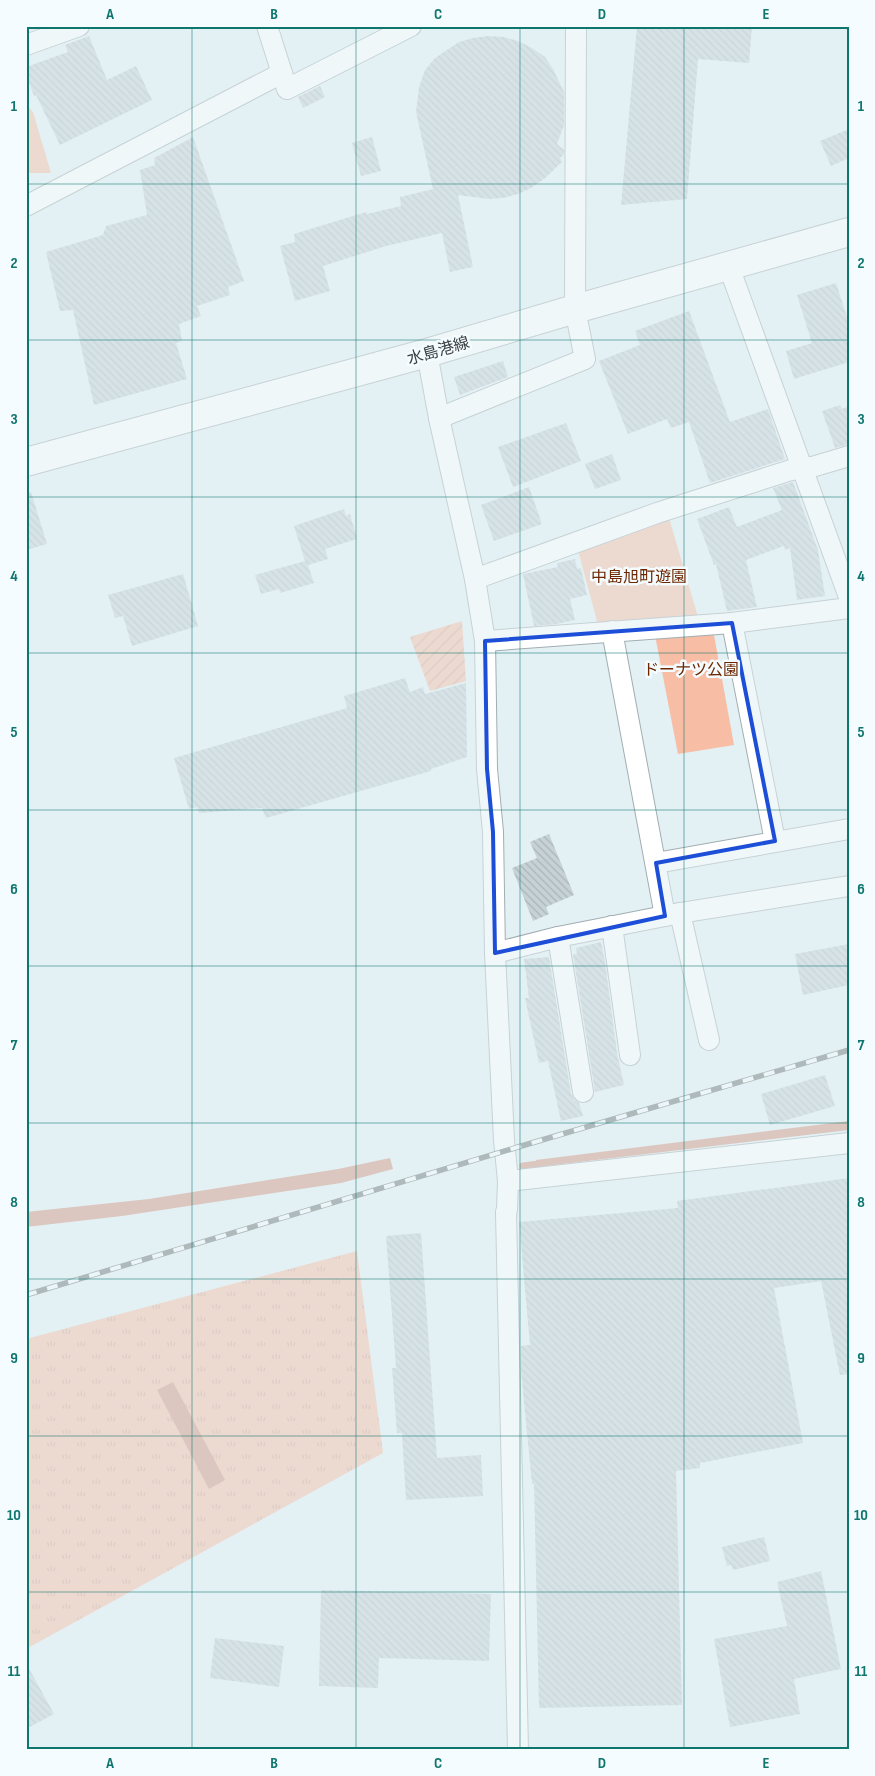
<svg xmlns="http://www.w3.org/2000/svg" width="875" height="1776" font-family="'Sofia Sans Condensed','Noto Sans JP',sans-serif">
  <style>
    .grass { fill: url(#grass-tufts) }
    .park { fill: #f7bda5 }
    .garden { fill: url(#garden-furrows) }
    .water { fill: #d0967e }
    .lines { fill: none; stroke-linecap: round; stroke-linejoin: round }
    .stream { stroke: #d0967e; stroke-width: 7 }
    .building { fill: url(#building-back-hatch) }
    .minor-casing { stroke: #a2aeb2; stroke-width: 22 }
    .secondary-casing { stroke: #a2aeb2; stroke-width: 30 }
    .minor { stroke: #fff; stroke-width: 20 }
    .secondary { stroke: #fff; stroke-width: 28 }
    .rail-casing { stroke: #6d7577; stroke-width: 5.5 }
    .rail { stroke: #f5fcff; stroke-width: 4; stroke-dasharray: 11; stroke-linecap: butt }
    .marked { fill: none; stroke: #1d4ed8; stroke-width: 4; stroke-linejoin: round }
    .grid { fill: none; stroke: #0f766e; stroke-width: 1; stroke-opacity: 0.55 }
    .labels { text-anchor: middle; stroke-width: 5; stroke-linejoin: round; paint-order: stroke }
    .street-label { font-size: 16px; fill: #383d3e; stroke: #f5fcff }
    .park-label { font-size: 16px; fill: #6d2802; stroke: #f5fcff }
    .neatline { fill: none; stroke: #0f766e; stroke-width: 2 }
    .grid-label { font-size: 16px; text-anchor: middle; font-weight: bold; fill: #0f766e }
  </style>
  <defs>
    <pattern id="grass-tufts" width="24" height="20" patternUnits="userSpaceOnUse" patternTransform="scale(1.25)"><rect width="24" height="20" fill="#f7bda5"/><path d="M3 7l-1-3M5 7V3M7 7l1-3M15 17l-1-3M17 17v-4M19 17l1-3" fill="none" stroke="#d4a38f"/></pattern>
    <pattern id="garden-furrows" width="10" height="10" patternUnits="userSpaceOnUse" patternTransform="scale(1.25)"><rect width="10" height="10" fill="#f7bda5"/><path d="M-1 1l2-2M0 10L10 0M9 11l2-2" fill="none" stroke="#d4a38f"/></pattern>
    <pattern id="building-back-hatch" width="6" height="6" patternUnits="userSpaceOnUse" patternTransform="scale(1.25)"><rect width="6" height="6" fill="#c6d2d6"/><path d="M-1 5l2 2M0 0l6 6M5-1l2 2" fill="none" stroke="#abb5b9"/></pattern>
  </defs>
  <rect width="100%" height="100%" fill="#e3f0f4"/>
  <path class="grass" d="M357 1251 383 1453 26 1649V1339Z"/>
  <g class="park">
    <path d="M26 104 33 112 51 173H26Z"/>
    <path d="M669 518 698 617 598 625 578 550Z"/>
    <path d="M712 624 734 745 678 754 654 630Z"/>
  </g>
  <path class="garden" d="M462 621 466 681 430 691 410 637Z"/>
  <g class="water">
    <path d="M849 1121V1130L537 1167 536 1160Z"/>
    <path d="M390 1158 393 1169 341 1183 122 1216 26 1227V1212L149 1199 338 1169Z"/>
    <path d="M173 1382 225 1480 209 1489 157 1390Z"/>
  </g>
  <g class="lines">
    <path class="stream" d="M523 1166 546 1163"/>
  </g>
  <g class="building">
    <path d="M637 26H752L749 63 698 59 687 199 621 205Z"/>
    <path d="M89 36 107 80 136 66 152 100 60 145 36 95 34 96 26 74V67L68 52 65 45Z"/>
    <path d="M488 36 504 37 518 41 532 48 545 57 553 69 564 92V125L557 144 564 150V154L560 158 562 162 544 179 531 188 518 194 503 198 489 199 458 195 473 267 450 272 442 233 386 246 323 266 330 291 295 301 280 246 295 242 294 234 366 212 367 214 401 206 400 197 433 189 416 112 419 87 425 70 435 58 459 42 473 38Z"/>
    <path d="M320 86 325 97 303 108 298 97Z"/>
    <path d="M849 129V158L831 166 820 141Z"/>
    <path d="M193 137 244 281 228 287 230 295 197 306 201 316 179 324 182 341 176 343 187 379 94 405 73 310 60 311 46 252 103 235 106 226 147 215 140 170 155 165 154 158Z"/>
    <path d="M372 137 381 171 361 176 352 143Z"/>
    <path d="M836 283 849 323V362L794 379 786 351 812 343 797 295Z"/>
    <path d="M689 311 730 422 768 409 785 459 710 483 689 422 671 428 667 419 628 434 599 361 640 345 635 331Z"/>
    <path d="M503 361 508 377 460 395 454 377Z"/>
    <path d="M840 405 842 409 849 406V444L835 448 822 411Z"/>
    <path d="M566 423 581 461 513 487 498 447Z"/>
    <path d="M612 454 621 480 595 489 585 464Z"/>
    <path d="M793 482 818 550 825 596 797 600 790 548 785 550 784 546 746 560 757 607 727 611 716 564 714 565 697 519 729 507 737 527 782 510 773 488Z"/>
    <path d="M529 487 542 524 494 541 481 505Z"/>
    <path d="M26 492H31L47 544 26 550Z"/>
    <path d="M344 509 346 516 350 514 357 539 325 549 328 559 308 565 314 583 280 593 279 589 261 594 255 575 305 561 294 526Z"/>
    <path d="M575 559 577 569 581 568 587 595 570 599 575 620 557 624 534 626 523 574 558 567 557 563Z"/>
    <path d="M183 574 198 626 132 646 123 616 115 618 108 595Z"/>
    <path d="M405 678 410 692 423 687 425 694 466 683 467 757 431 769V771L266 818 262 808 199 813 197 807 189 809 174 758 347 708 344 696Z"/>
    <path d="M549 834 574 895 546 907 549 914 533 921 512 868 537 858 530 842Z"/>
    <path d="M601 942 605 962 617 1053 624 1085 595 1092 573 954H577L576 948Z"/>
    <path d="M849 944V985L803 995 795 954Z"/>
    <path d="M549 957 571 1094 574 1100 579 1103 583 1116 561 1121 548 1061 539 1063 525 998H529L524 959Z"/>
    <path d="M825 1075 835 1106 770 1125 761 1094Z"/>
    <path d="M849 1178V1374L840 1375 821 1281 774 1288 803 1443 700 1463V1468L676 1471 682 1705 539 1708 534 1484H532L521 1371V1346L530 1345 519 1222 678 1208 677 1201Z"/>
    <path d="M421 1233 437 1458 481 1455 483 1496 406 1500 402 1433H397L392 1368H396L386 1236Z"/>
    <path d="M764 1537 770 1561 733 1570 731 1565 727 1566 722 1547Z"/>
    <path d="M821 1571 841 1669 794 1679 800 1714 730 1727 714 1639 787 1626 777 1582Z"/>
    <path d="M321 1590 491 1594 489 1661 379 1658 378 1688 319 1686Z"/>
    <path d="M215 1638 284 1646 279 1687 210 1678Z"/>
    <path d="M26 1663 54 1714 26 1729Z"/>
  </g>
  <g class="lines">
    <defs>
      <g id="minor">
        <path d="M267 26 287 89 411 26"/>
        <path d="M26 45 79 26"/>
        <path d="M26 206 282 73"/>
        <path d="M729 267 849 597"/>
        <path d="M427 353 439 418 475 579 485 641 487 769 493 832 495 953 504 1140 508 1181 507 1210 506 1212 518 1750"/>
        <path d="M439 418 585 359 575 309 576 26"/>
        <path d="M475 579 657 513 791 470 812 467 849 456"/>
        <path d="M732 623 775 841"/>
        <path d="M612 631 665 916"/>
        <path d="M485 641 732 623 849 608"/>
        <path d="M656 863 849 829"/>
        <path d="M680 913 709 1040"/>
        <path d="M612 926 630 1055"/>
        <path d="M558 937 583 1092"/>
        <path d="M495 953 558 937 680 913 849 886"/>
        <path d="M508 1181 849 1143"/>
      </g>
      <path id="secondary" d="M26 462 427 353 575 309 849 232"/>
    </defs>
    <use href="#minor" class="minor-casing"/>
    <use href="#secondary" class="secondary-casing"/>
    <use href="#minor" class="minor"/>
    <use href="#secondary" class="secondary"/>
    <defs>
      <path id="rail" d="M26 1295 518 1147 849 1050"/>
    </defs>
    <use href="#rail" class="rail-casing"/>
    <use href="#rail" class="rail"/>
  </g>
  <path d="M0 0H875V1776H0ZM732 623 775 841 656 863 665 916 495 953 493 832 487 769 485 641Z" fill="#e3f0f4" fill-opacity=".55" fill-rule="evenodd"/>
  <path class="marked" d="M732 623 775 841 656 863 665 916 495 953 493 832 487 769 485 641Z"/>
  <path class="grid" d="M192 26V1750M356 26V1750M520 26V1750M684 26V1750M26 184H849M26 340H849M26 497H849M26 653H849M26 810H849M26 966H849M26 1123H849M26 1279H849M26 1436H849M26 1592H849"/>
  <g class="labels">
    <g class="street-label">
      <text transform="translate(438 350) rotate(-16)" y="6">水島港線</text>
    </g>
    <g class="park-label">
      <text x="639" y="582">中島旭町遊園</text>
      <text x="691" y="675">ドーナツ公園</text>
    </g>
  </g>
  <rect width="875" height="1776" fill="none" stroke="#f5fcff" stroke-width="55"/>
  <rect x="28" y="28" width="820" height="1720" class="neatline"/>
  <g class="grid-label">
    <text x="110" y="19">A</text>
    <text x="274" y="19">B</text>
    <text x="438" y="19">C</text>
    <text x="602" y="19">D</text>
    <text x="766" y="19">E</text>
    <text x="14" y="111">1</text>
    <text x="861" y="111">1</text>
    <text x="14" y="268">2</text>
    <text x="861" y="268">2</text>
    <text x="14" y="424">3</text>
    <text x="861" y="424">3</text>
    <text x="14" y="581">4</text>
    <text x="861" y="581">4</text>
    <text x="14" y="737">5</text>
    <text x="861" y="737">5</text>
    <text x="14" y="894">6</text>
    <text x="861" y="894">6</text>
    <text x="14" y="1050">7</text>
    <text x="861" y="1050">7</text>
    <text x="14" y="1207">8</text>
    <text x="861" y="1207">8</text>
    <text x="14" y="1363">9</text>
    <text x="861" y="1363">9</text>
    <text x="14" y="1520">10</text>
    <text x="861" y="1520">10</text>
    <text x="14" y="1676">11</text>
    <text x="861" y="1676">11</text>
    <text x="110" y="1768">A</text>
    <text x="274" y="1768">B</text>
    <text x="438" y="1768">C</text>
    <text x="602" y="1768">D</text>
    <text x="766" y="1768">E</text>
  </g>
</svg>
